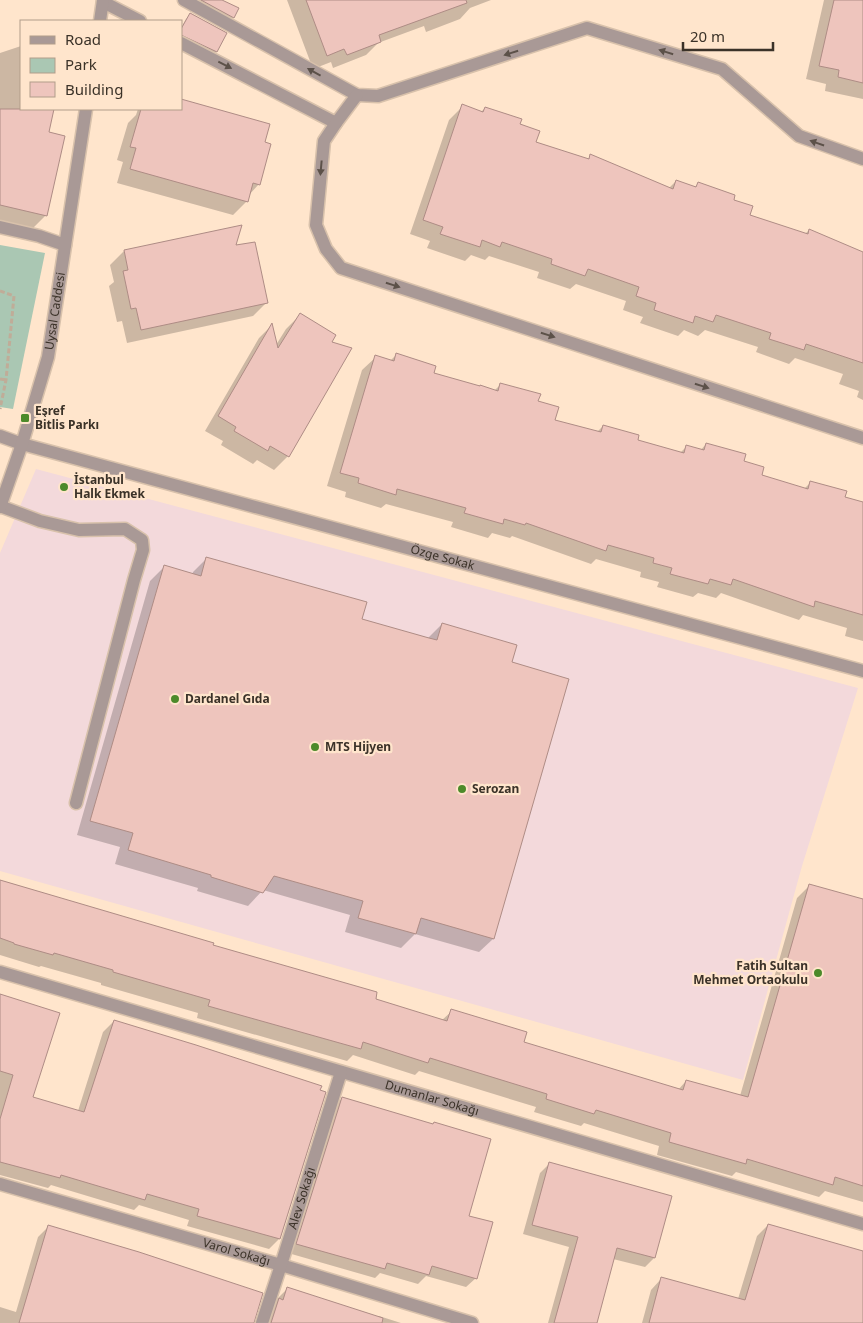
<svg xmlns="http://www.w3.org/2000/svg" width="863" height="1323" font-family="'Noto Sans',sans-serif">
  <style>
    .industrial { fill: #f3d9db }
    .green { fill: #aac7b3 }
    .shadow { fill: #0003 }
    .building { fill: #eec5bd; stroke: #ae8c85 }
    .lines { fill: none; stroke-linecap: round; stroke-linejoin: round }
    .minor-casing { stroke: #d8c1ab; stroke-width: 15 }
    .path { stroke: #c0ac98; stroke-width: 3; stroke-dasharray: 5 2.5; stroke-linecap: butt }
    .minor { stroke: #a99996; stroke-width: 12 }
    .oneway { fill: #5c5149 }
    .poi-dot { fill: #4c8a2a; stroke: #ffe5cc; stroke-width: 2 }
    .labels { text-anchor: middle; stroke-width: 4.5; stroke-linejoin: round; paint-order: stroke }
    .street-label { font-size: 12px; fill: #3b3228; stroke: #ffe5cc }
    .poi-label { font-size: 12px; font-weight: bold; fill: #3b3228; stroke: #ffe5cc; text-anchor: start }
  </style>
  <rect width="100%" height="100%" fill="#ffe5cc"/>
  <path class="industrial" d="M36 469 858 688 802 866 743 1080 0 871V553Z"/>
  <path class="green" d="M0 245 45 253 13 409 0 407Z"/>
  <g class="shadow">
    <path d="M196 0H219L237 9 233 17 228 22Z"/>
    <path d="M287 0H491L470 8 460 19 426 32 424 26 378 43 366 55 333 68 331 62 313 69Z"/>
    <path d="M824 0H863V99L825 91 826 84 806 79Z"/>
    <path d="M191 14 225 33 216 52 212 56 181 40V28L186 19Z"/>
    <path d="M21 46V109H53L48 133 46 215 33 228 0 220V53Z"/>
    <path d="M463 106 481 112 485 108 519 125 534 143 587 160 591 156 669 188 676 181 694 188 698 184 732 200 748 216 805 234 809 230 863 253V400L857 397 859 391 839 384 843 374 795 358 789 364 756 352 758 347 705 330 698 336 684 330 678 336 640 323 643 317 623 310 626 301 576 284 570 289 537 278 539 272 489 256 485 260 471 255 465 261 427 248 430 241 410 234 449 120Z"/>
    <path d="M138 109H181L263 143 259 184 249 195 247 201 233 215 117 183 123 162 117 160 128 123 136 115Z"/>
    <path d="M240 227 234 247 267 302 253 316 127 343 122 321 117 322 109 286 114 282 110 265 124 251Z"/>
    <path d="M300 315 288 456 274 470 257 460 253 464 221 445 223 441 205 431 259 338 272 325 276 345 286 329Z"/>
    <path d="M396 355 432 373 494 391 501 384 537 402 553 421 597 432 603 426 636 441 680 453 686 447 700 451 706 444 742 462 760 476 804 489 810 483 844 498 863 503V641L845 636 847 628 803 615 799 620 721 593 716 598 698 593 693 597 657 587 659 582 640 577 641 572 596 559 591 564 512 536 510 538 492 533 488 538 451 527 453 522 386 504 381 508 345 497 346 492 327 486 362 370 376 357 390 361Z"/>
    <path d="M207 558 360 620 428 638 442 624 511 663 493 939 479 952 415 934 401 948 345 932 350 915 263 890 248 906 197 891 198 888 115 864 120 847 77 835 150 581 164 567 192 575 193 572Z"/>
    <path d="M0 880 211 946 441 1021 452 1011 523 1043 678 1090 686 1081 740 1096 797 898 810 885 863 901V1202L825 1191 819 1197 736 1172 732 1176 657 1155 659 1146 584 1123 581 1126 534 1112 536 1107 419 1071 415 1075 353 1055 347 1061 197 1018 198 1013 101 985V983L41 966 39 967 0 955Z"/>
    <path d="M0 995 32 1098 78 1111 103 1032 114 1021 279 1239 269 1249 187 1226 189 1220 139 1205 134 1210 51 1185 48 1188 0 1175Z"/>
    <path d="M342 1098 468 1216 476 1278 466 1287 426 1276 418 1284 380 1273 375 1278 288 1253 333 1108Z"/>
    <path d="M549 1164 654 1258 645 1267 613 1259 596 1323H548L569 1247 523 1234 540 1173Z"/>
    <path d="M768 1225 863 1252V1312L858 1323H642L651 1290 661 1279 738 1299 757 1236Z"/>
    <path d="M48 1227 253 1323H0V1307L16 1312 38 1237Z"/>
    <path d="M287 1289 378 1317 379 1316 401 1323H264L269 1310 276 1303 277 1299Z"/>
  </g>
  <g class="building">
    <path d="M201 0H222L239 8 234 18Z"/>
    <path d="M306 0H466L467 3 379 35 381 42 347 55 344 49 327 56Z"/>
    <path d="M834 0H863V83L838 77 839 70 819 66Z"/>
    <path d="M190 13 227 33 217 52 181 35V29Z"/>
    <path d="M181 99 270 124 265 142 271 144 260 185 253 183 248 202 130 169 136 148 130 147 141 109H181Z"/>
    <path d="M462 104 483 112 485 107 522 119 520 124 540 131 536 142 589 159 590 154 673 189 676 180 696 187 698 182 735 195 734 200 753 206 750 215 808 234 809 229 863 252V363L806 344 804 350 769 339 771 333 716 315 713 322 695 316 693 323 654 310 656 303 636 296 639 287 588 269 585 276 551 264 552 259 502 242 500 247 482 240 480 247 440 234 443 227 423 220Z"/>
    <path d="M0 109H54L49 132 65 136 47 216 0 205Z"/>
    <path d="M242 225 236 245 255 242 268 303 141 330 136 308 131 309 123 271 128 270 124 250Z"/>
    <path d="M300 313 336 335 332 342 352 348 289 457 270 446 268 451 234 431 236 427 218 416 272 323 278 348Z"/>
    <path d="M396 353 436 366 434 373 480 386V385L498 391 500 383 541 394 538 401 559 407 555 420 601 432 603 425 639 435 638 440 684 453 686 445 704 450 706 443 746 454 744 461 764 467 762 475 808 489 810 481 847 491 845 497 863 502V615L815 601 814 607 733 579 731 585 710 579 708 584 670 574 672 568 653 563 654 558 608 545 606 551 526 523 525 525 504 519 503 524 464 513 466 508 397 489 396 495 358 483 359 478 340 473 375 355 394 361Z"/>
    <path d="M206 557 367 602 362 619 429 638 437 640 442 623 517 645 512 662 569 679 494 939 421 918 416 934 358 918 363 901 274 876 263 893 211 877V875L128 850 133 833 90 821 164 565 201 576Z"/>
    <path d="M0 880 214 943 213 945 377 992 376 999 447 1021 451 1009 527 1032 524 1042 683 1090 686 1080 748 1097 809 884 863 899V1186L835 1177 833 1185 747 1159 746 1164 669 1142 671 1133 596 1110 594 1114 546 1099 547 1094 430 1058 428 1063 363 1042 361 1049 208 1006 210 1000 113 972V970L54 953 53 955 14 944V943L0 938Z"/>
    <path d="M0 994 60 1013 33 1097 84 1112 114 1020 196 1045 322 1086 320 1090 326 1092 280 1239 197 1216 199 1209 147 1194 145 1200 61 1175 60 1178 0 1162V1119L13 1075 0 1071Z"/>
    <path d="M342 1097 433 1124 434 1122 491 1139 469 1216 493 1222 477 1279 432 1266 429 1275 387 1263 385 1269 296 1244Z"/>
    <path d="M549 1162 672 1196 655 1258 617 1248 597 1323H554L578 1237 532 1225Z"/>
    <path d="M768 1224 863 1251V1323H649L661 1277 745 1300Z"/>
    <path d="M48 1225 139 1252 263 1293 254 1323H19Z"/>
    <path d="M287 1287 383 1318 382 1323H271L279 1298 283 1300Z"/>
  </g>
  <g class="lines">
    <defs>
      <g id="minor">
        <path d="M184 0 357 95 378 96 587 28 722 69 799 136 863 159"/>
        <path d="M103 2 140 21"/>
        <path d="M100 21 103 0"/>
        <path d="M181 43 336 123"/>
        <path d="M357 95 336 123 324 141 316 225 326 249 341 268 863 438"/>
        <path d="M0 227 39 236 65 245"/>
        <path id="s1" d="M0 436 22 444 863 671"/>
        <path d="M0 506 40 521 79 530 125 529 142 540 143 550 134 580 76 803"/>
        <path id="s2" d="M0 507 22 444 48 357 86 109"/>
        <path id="s3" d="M0 972 863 1224"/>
        <path id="s4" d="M0 1184 281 1265 472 1323"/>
        <path id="s5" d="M262 1323 281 1265 341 1072"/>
      </g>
    </defs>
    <use href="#minor" class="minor-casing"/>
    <g class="path">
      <path d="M0 291 14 296 6 380 0 409"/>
      <path d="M0 379 6 380"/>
    </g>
    <use href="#minor" class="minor"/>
  </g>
  <defs><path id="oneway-solid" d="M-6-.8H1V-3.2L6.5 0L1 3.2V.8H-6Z" transform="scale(1.25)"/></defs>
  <g class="oneway">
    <use href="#oneway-solid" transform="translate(666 52) rotate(-163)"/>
    <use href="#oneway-solid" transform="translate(511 53) rotate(162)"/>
    <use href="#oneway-solid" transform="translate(225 65) rotate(27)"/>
    <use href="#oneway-solid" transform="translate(314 72) rotate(-151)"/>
    <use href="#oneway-solid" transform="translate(817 143) rotate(-161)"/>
    <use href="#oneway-solid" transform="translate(321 168) rotate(95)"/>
    <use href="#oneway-solid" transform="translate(393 285) rotate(18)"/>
    <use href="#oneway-solid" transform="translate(548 335) rotate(18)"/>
    <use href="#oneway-solid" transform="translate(702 386) rotate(18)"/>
  </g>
  <g class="poi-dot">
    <rect x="20" y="413" width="10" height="10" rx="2.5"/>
    <circle cx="64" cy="487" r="5"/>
    <circle cx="175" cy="699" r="5"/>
    <circle cx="315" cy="747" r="5"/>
    <circle cx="462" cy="789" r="5"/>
    <circle cx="818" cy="973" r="5"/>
  </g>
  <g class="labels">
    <g class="street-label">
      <text dy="4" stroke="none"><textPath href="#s2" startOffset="204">Uysal Caddesi</textPath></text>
      <text dy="4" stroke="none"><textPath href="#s1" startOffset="459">Özge Sokak</textPath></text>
      <text dy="4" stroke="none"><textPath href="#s3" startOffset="450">Dumanlar Sokağı</textPath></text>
      <text dy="4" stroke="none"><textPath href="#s5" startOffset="131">Alev Sokağı</textPath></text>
      <text dy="4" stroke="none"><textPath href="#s4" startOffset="246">Varol Sokağı</textPath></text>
    </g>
    <g class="poi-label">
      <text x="35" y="415">Eşref<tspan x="35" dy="14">Bitlis Parkı</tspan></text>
      <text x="74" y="484">İstanbul<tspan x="74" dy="14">Halk Ekmek</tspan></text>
      <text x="185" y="703">Dardanel Gıda</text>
      <text x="325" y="751">MTS Hijyen</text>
      <text x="472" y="793">Serozan</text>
      <text x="808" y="970" text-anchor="end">Fatih Sultan<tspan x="808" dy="14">Mehmet Ortaokulu</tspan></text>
    </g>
  </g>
  <rect x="20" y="20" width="162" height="90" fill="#ffe5cc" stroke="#b19d8a"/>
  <rect x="30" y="36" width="25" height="8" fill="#a99996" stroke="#b19d8a"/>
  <text x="65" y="45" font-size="15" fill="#3b3228">Road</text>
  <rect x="30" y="58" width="25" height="15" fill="#aac7b3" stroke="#b19d8a"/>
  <text x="65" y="70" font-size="15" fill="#3b3228">Park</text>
  <rect x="30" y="82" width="25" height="15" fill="#eec5bd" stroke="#b19d8a"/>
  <text x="65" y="95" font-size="15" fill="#3b3228">Building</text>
  <path d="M683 42v8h90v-8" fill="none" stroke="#3b3228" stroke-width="2.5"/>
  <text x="690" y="42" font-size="15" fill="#3b3228" stroke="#ffe5cc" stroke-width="4" paint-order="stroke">20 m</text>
</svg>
